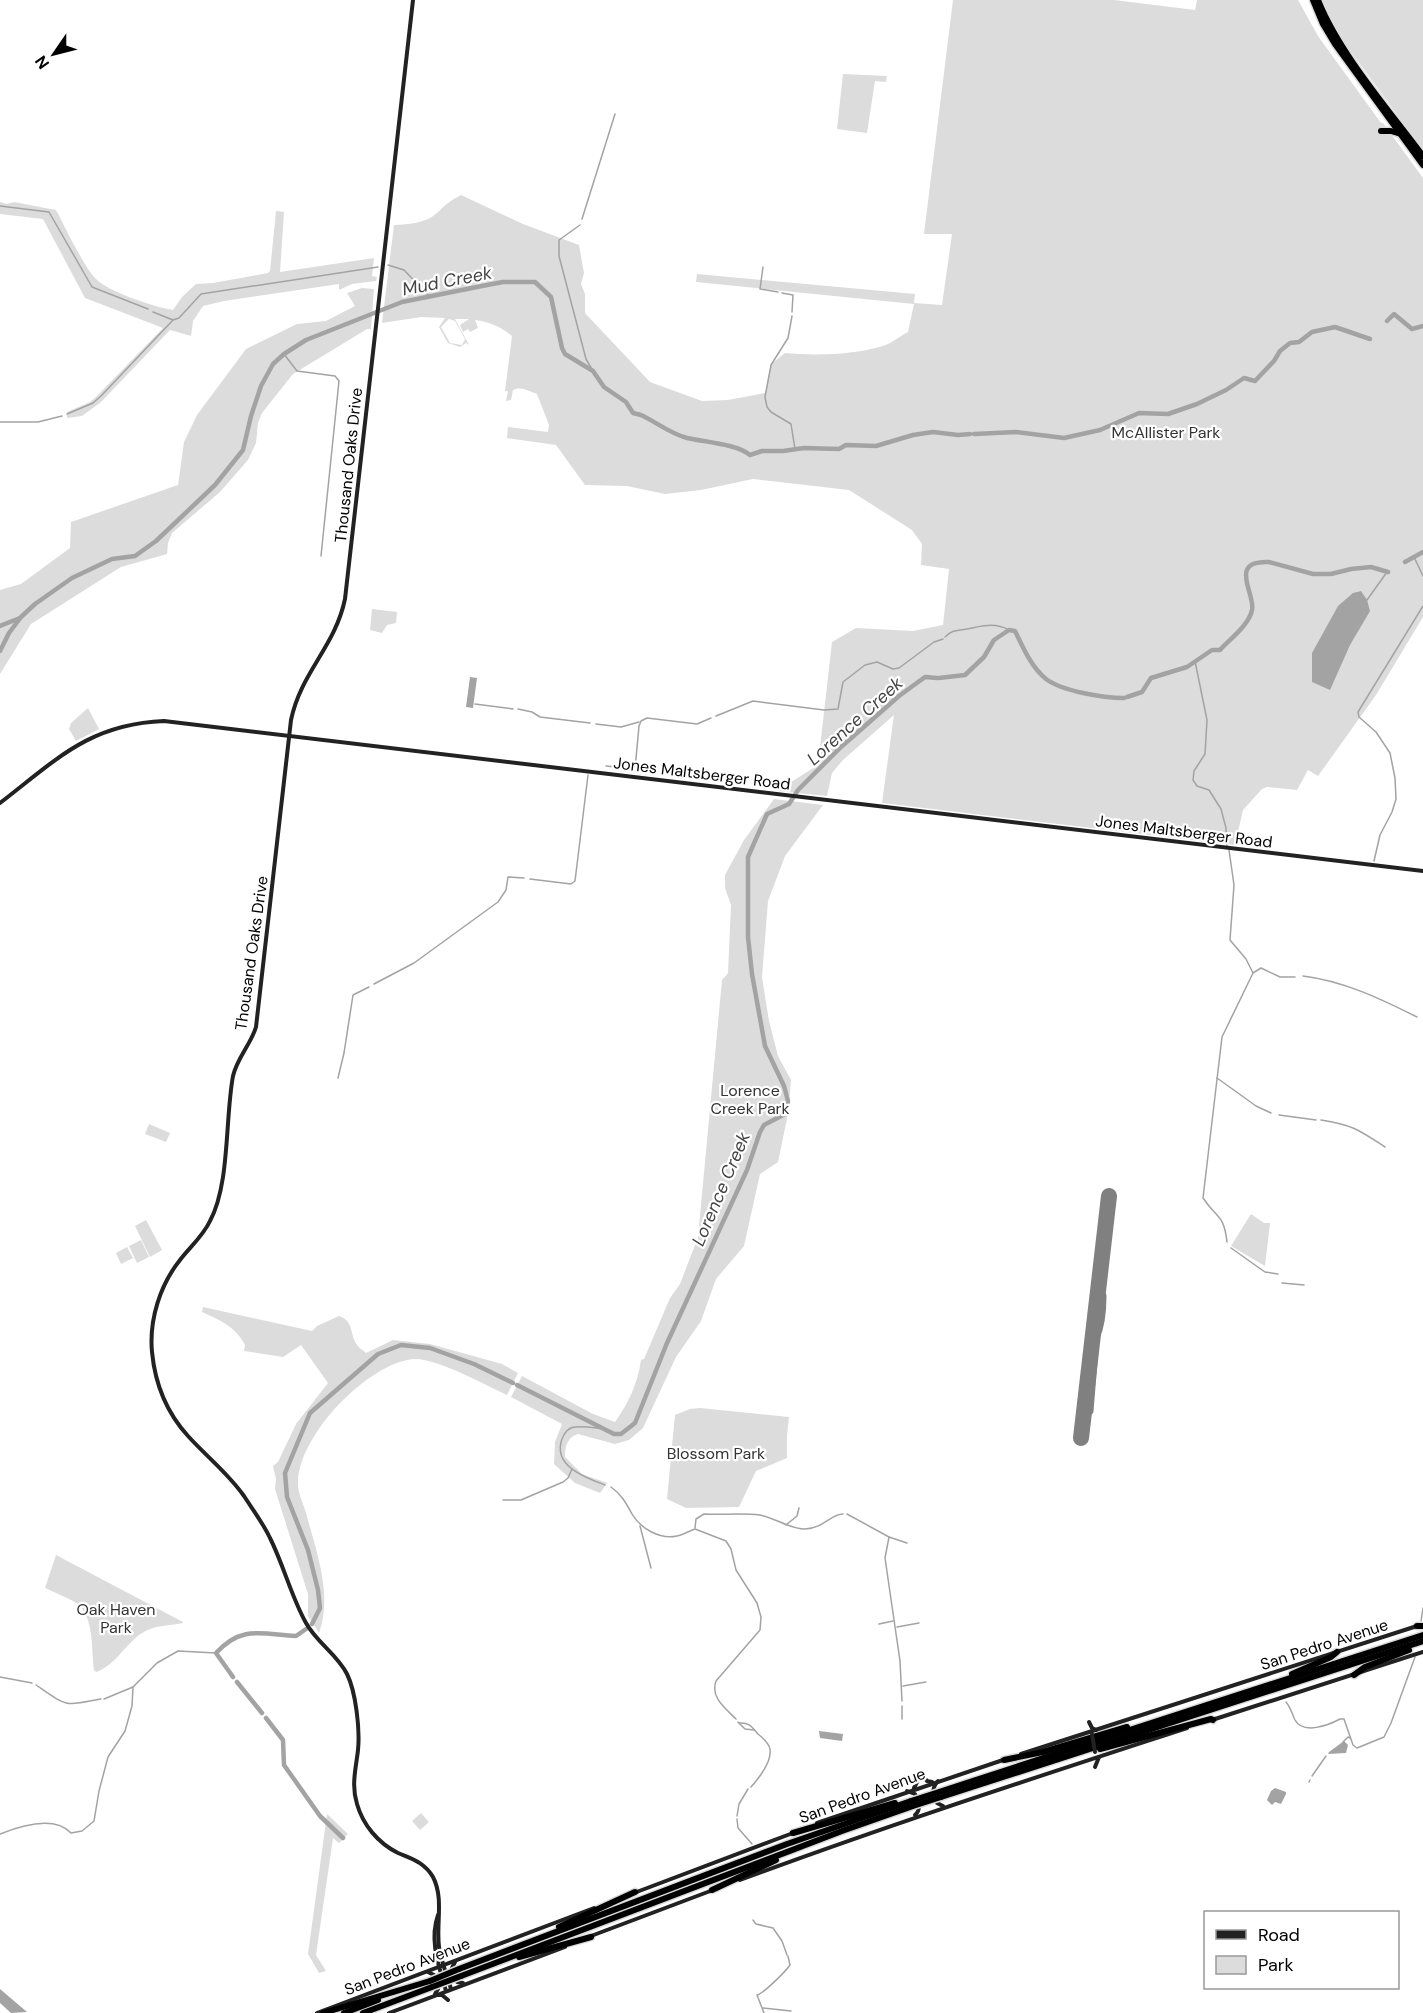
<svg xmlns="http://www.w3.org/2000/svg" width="1423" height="2013" font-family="'DM Sans',sans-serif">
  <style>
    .green { fill: #dcdcdc; fill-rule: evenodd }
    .water { fill: #a3a3a3 }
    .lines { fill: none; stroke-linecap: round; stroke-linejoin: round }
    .stream { stroke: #a3a3a3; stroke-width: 1.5 }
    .river { stroke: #a3a3a3; stroke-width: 4.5 }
    .taxiway { stroke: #808080; stroke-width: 7 }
    .runway { stroke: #808080; stroke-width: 16 }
    .highway-casing { stroke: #dbdbdb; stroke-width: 9 }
    .secondary { stroke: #222; stroke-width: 4 }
    .highway { stroke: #000; stroke-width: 6 }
    .highway-bridge-casing { stroke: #dbdbdb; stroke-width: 9; stroke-linecap: butt }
    .secondary-bridge { stroke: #222; stroke-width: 4 }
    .highway-bridge { stroke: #000; stroke-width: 6 }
    .labels { text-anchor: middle; stroke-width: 4.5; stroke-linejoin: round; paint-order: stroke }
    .park-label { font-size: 16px; fill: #333; stroke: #fff }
    .street-label { font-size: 16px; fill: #000; stroke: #fff }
    .water-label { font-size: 18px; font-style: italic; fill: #444; stroke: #fff }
  </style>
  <rect width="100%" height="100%" fill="#fff"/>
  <g class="green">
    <path d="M953 0H1114L1195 10 1197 0H1298L1318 36 1381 123H1383L1423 178V617L1376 695 1318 776 1308 770 1297 790 1267 787 1262 789 1243 810 1235 845 882 803 894 715 843 760 832 773 827 796 777 791 818 765 832 642 856 628 913 631 943 625 949 569 921 565 922 544 912 530 849 490 753 479 701 490 665 494 627 486 585 485 556 445 507 438 508 427 548 432 549 425 537 394C528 391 522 386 513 390L511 400 506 401 508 391H505L512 336C501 327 490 322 475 320L478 328 470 332 468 329 463 332 460 325 469 319H455L469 345 466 343 460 347 448 343 439 327 445 318 421 317 382 323 394 225C409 224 424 224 437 213 445 205 451 200 461 195L523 224 579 245 584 273 581 284 585 294V313L650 382 702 401 728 400 765 393 771 364 785 353C813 356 861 355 888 344 895 341 901 335 908 332L914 304 696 282 697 274 915 294 914 303 942 305 952 234H924ZM449 319 455 321 465 339 462 345 450 343 441 327Z"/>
    <path d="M1321 0H1423V150L1343 41 1326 11Z"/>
    <path d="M843 74 887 76 886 82 875 81 867 133 837 129Z"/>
    <path d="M0 202 7 204 14 202 56 210C65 227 84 267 96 279 109 292 154 307 173 310L182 297 196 284 213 283 268 273 270 271 276 211 284 212 280 272 374 258 372 276 377 277 376 281 352 284 339 290V284L224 301 203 306 193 321 191 336 170 330 101 402 82 416 67 418V412L90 402 96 397 163 328 85 298 43 219 0 214Z"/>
    <path d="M362 288 374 289 371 329H367L293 374 262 413 258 423 256 443 248 460 220 492 172 533 168 543 167 554 121 567 31 624 0 674V590L21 584 70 548 71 522 178 485 184 442 197 415 246 349 297 324 326 321 355 306 347 293Z"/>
    <path d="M372 609 397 612 396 623 387 625 382 633 370 630Z"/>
    <path d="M88 708 99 729 76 741 69 729 71 723Z"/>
    <path d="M774 799 823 805 785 856 768 901 762 977 769 1021 778 1056 791 1080 788 1114 778 1162 760 1174 744 1246 716 1279 701 1321 676 1357 643 1428 629 1440 615 1444 578 1434C567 1437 565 1447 565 1457L582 1474 607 1483 600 1493 575 1483 554 1464 555 1442 562 1424 511 1397 522 1376 593 1414 615 1422C628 1404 638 1383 641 1360L644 1359 670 1298 680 1284 698 1237 722 980 728 973 731 905 725 888V875L744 840Z"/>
    <path d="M149 1124 170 1133 166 1142 145 1134Z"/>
    <path d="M1251 1214 1264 1223H1270L1265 1266 1231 1246Z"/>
    <path d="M146 1220 162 1250 150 1257 135 1226Z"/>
    <path d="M141 1240 149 1257 137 1263 129 1246Z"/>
    <path d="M127 1247 133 1258 121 1264 116 1253Z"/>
    <path d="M203 1307 312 1331 317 1326 339 1316C355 1321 349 1336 358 1346 360 1349 363 1350 366 1353L393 1340 430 1344 502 1364 518 1373 507 1395C486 1385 435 1357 413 1359 367 1364 299 1435 298 1482 297 1491 303 1503 306 1513 316 1551 333 1594 319 1633L308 1616V1594L275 1489 276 1479 273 1466 278 1462 296 1424 328 1383 301 1345 283 1357 244 1351 245 1345C236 1327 220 1320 202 1312Z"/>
    <path d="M700 1408 789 1417 787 1435V1458L756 1471 739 1507 686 1508 667 1499 675 1415 690 1409Z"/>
    <path d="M56 1555 183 1622V1623C169 1626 154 1625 142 1633 126 1643 115 1666 96 1672L94 1670C91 1650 95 1616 76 1603 67 1597 55 1593 45 1588Z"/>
    <path d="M421 1813 429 1822 420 1830 412 1821Z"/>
    <path d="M327 1814 348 1834 339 1843 333 1838 316 1955 326 1971 319 1973 308 1954Z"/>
  </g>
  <g class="water">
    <path d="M1361 591 1367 600 1370 611 1350 645 1330 690 1312 682V653L1338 606 1353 593Z"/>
    <path d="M470 677 477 678 473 708 466 707Z"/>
    <path d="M819 1731 843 1734 842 1741 820 1738Z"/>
    <path d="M1344 1741 1348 1745 1346 1753 1328 1754 1329 1752Z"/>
    <path d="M1275 1788 1286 1792V1794L1281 1804 1275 1802 1272 1805 1267 1800 1271 1791Z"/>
    <path d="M0 1989 27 2012 11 2013 0 2003Z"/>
  </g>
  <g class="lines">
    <g class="stream">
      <path d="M0 206 49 212 92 287 148 309"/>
      <path d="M582 219 615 114"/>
      <path d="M580 225 559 240V256L586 359 593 371"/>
      <path d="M388 265 404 270 430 297"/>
      <path d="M763 267 760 289 778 292"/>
      <path d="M782 293 793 295 792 312"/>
      <path d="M153 312 173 320 179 318 201 294 378 267"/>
      <path d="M792 316 788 338 771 365 765 397 767 407 771 412 791 424 795 449"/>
      <path d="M284 354 297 371 335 376 339 381 321 556"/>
      <path d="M67 414 93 403 101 396 173 320"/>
      <path d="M0 422H38L62 416"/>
      <path d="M1414 557 1423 576"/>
      <path d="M1367 600 1387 572"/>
      <path d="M945 637C953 629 957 631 967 629 983 626 994 622 1009 630"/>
      <path d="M1195 661 1207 720 1205 754 1194 771 1193 780 1197 786 1209 790 1221 809 1226 828 1227 846"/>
      <path d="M475 704 513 709"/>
      <path d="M518 709 532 712 540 717 590 723"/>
      <path d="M716 716 753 701 824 710 838 709 843 682 865 665 877 662 893 669 899 668 934 642 943 639"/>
      <path d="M596 724 621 727 639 722"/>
      <path d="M606 766 635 769 639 726 641 721 647 718 697 724 711 718"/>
      <path d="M1229 850 1234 885 1230 940 1246 959 1253 973"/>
      <path d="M1374 861 1380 835 1392 812 1396 799 1395 778 1390 753 1376 732 1359 717 1358 712 1423 606"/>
      <path d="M530 879 571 884 575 881 588 775"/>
      <path d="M1303 976C1344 981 1381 999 1417 1017"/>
      <path d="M374 984 414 963 498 902 506 890 508 877 524 878"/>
      <path d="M338 1078 344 1053 353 995 369 987"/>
      <path d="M1217 1078 1256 1106 1271 1113"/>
      <path d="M1279 1115 1316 1120"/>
      <path d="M1321 1120C1353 1125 1359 1130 1385 1147"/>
      <path d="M1227 1242C1224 1214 1217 1219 1203 1198L1222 1037 1253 973 1261 968 1280 977H1295"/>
      <path d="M1231 1248 1265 1272 1278 1274"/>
      <path d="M1282 1283 1304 1285"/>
      <path d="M604 1429C595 1428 584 1426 575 1427 569 1427 564 1433 562 1439 552 1466 586 1478 605 1485"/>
      <path d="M611 1487C622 1495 626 1503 632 1514 640 1528 660 1540 677 1536 683 1535 689 1531 695 1529L726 1541 731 1549 736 1570 757 1603 761 1617 760 1630 716 1681C710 1697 725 1708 736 1719"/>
      <path d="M503 1500H521L563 1482 568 1478 572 1469"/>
      <path d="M847 1514 889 1537 907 1543"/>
      <path d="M786 1525 797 1516 799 1508"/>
      <path d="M640 1526 651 1568"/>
      <path d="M695 1528 696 1519 704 1514C722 1515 742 1513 760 1515 776 1518 789 1529 805 1529 824 1528 831 1514 843 1514"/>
      <path d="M889 1537 885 1558 900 1661 902 1701"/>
      <path d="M1421 1621 1423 1608"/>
      <path d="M879 1624 893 1621"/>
      <path d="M897 1627 919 1623"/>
      <path d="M0 1677 32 1683"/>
      <path d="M36 1685C68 1707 63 1706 101 1699"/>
      <path d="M903 1686 926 1682"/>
      <path d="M104 1699 133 1687"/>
      <path d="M1286 1702C1291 1708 1292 1714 1295 1720 1303 1735 1329 1725 1340 1719H1344L1353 1745 1357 1748 1384 1737 1391 1723 1415 1657"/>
      <path d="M902 1719V1706"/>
      <path d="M738 1722 745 1729 754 1730"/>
      <path d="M739 1723C749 1722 752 1727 758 1734 763 1738 769 1743 770 1749 772 1762 759 1778 751 1787"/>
      <path d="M1343 1742 1348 1737 1350 1738"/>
      <path d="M1312 1776 1326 1756"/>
      <path d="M1309 1782 1310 1780"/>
      <path d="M737 1816 739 1804 748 1789"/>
      <path d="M737 1819 738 1828 752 1844"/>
      <path d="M0 1834C20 1826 54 1815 71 1833L82 1831 94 1821 99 1791 108 1757 125 1731 132 1706 133 1687 157 1663 178 1651 216 1653"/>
      <path d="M753 1920 756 1924 773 1928 782 1941 787 1955"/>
      <path d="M763 2008 791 2011"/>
      <path d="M764 2013 757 1995C763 1994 786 1971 790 1965L788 1956"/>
    </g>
    <g class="river">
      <path d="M1387 321 1394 314 1412 329 1423 326"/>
      <path d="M974 434 1016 432 1064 438 1100 430 1139 413 1168 414 1197 404 1226 390 1244 378 1255 381 1274 361 1280 351 1290 343 1299 342 1312 332 1335 327 1370 339"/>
      <path d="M1405 562 1423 552"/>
      <path d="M0 626 20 618"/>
      <path d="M0 651 9 633 21 617 35 604 72 578 93 568 112 559 135 556 156 541 215 485 243 450 251 416 261 386 273 364 284 354 306 340 402 302 482 286 503 282H535L551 297 562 348 565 354 593 371 604 387 626 402 633 413 641 415C656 422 671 434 687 438 704 442 737 444 750 455L762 451H783L804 448 839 449 846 445 876 446 913 435 933 432 958 435 970 434"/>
      <path d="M939 678 965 675 984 657 994 640 1009 630 1015 631C1023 647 1031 667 1046 679 1062 691 1103 698 1124 698"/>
      <path d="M1127 697 1142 692 1151 678 1187 667 1212 650H1220C1230 639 1249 625 1252 610 1256 595 1227 560 1269 562L1313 574H1331L1351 569 1371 567 1388 572"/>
      <path d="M517 1385 614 1434H621L635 1423 667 1343 747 1170 760 1132 764 1125 785 1114 788 1101 784 1086 765 1046 752 974 748 937V857L767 814 789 804 798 790 841 747 899 696 925 677 937 678"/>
      <path d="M312 1624 320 1608 318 1590 308 1550 287 1497 285 1473 310 1413 378 1354 401 1345 430 1348 474 1364 513 1383"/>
      <path d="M233 1677 216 1653C242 1625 261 1634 296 1636L306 1629"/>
      <path d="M237 1682 262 1713"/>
      <path d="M266 1718 283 1740 284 1765 320 1816 343 1838"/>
    </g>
    <path class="taxiway" d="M1090 1411 1096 1338C1102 1325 1103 1310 1103 1296L1097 1295"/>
    <path class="runway" d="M1081 1438 1109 1196"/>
    <defs>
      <g id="highway">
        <path d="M1313 0 1323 24 1335 44 1423 165"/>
        <path d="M1318 0C1339 53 1388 109 1423 156"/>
        <path d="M1381 131H1391L1401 134"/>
        <path d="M1417 1626H1423"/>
        <path d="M1292 1674 1331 1657 1337 1652"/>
        <path d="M1354 1675 1365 1667 1409 1650"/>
        <path d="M1100 1749 1211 1719 1213 1720"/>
        <path d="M1004 1760 1043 1752 1127 1727"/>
        <path d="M939 1792 1423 1635"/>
        <path d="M941 1797 1423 1641"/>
        <path d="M793 1833 895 1803"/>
        <path d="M712 1890 776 1860"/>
        <path d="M559 1927 635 1892"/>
        <path d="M519 1957 591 1937"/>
        <path d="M459 1969 787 1844 911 1801"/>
        <path d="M461 1976 842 1831 913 1806"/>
        <path d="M323 2013 430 1981"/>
        <path d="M344 2013 378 2000"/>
        <path d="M363 2013 432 1987"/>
      </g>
    </defs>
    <use href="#highway" class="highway-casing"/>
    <g class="secondary">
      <path d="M413 0 345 599C335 647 301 672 291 720L256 1027C251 1044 237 1058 233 1076 225 1119 230 1184 210 1221 203 1236 190 1247 180 1260 160 1285 149 1320 152 1352 155 1383 167 1413 188 1436 207 1457 228 1473 244 1496 253 1510 263 1523 270 1538 284 1566 291 1596 306 1623 317 1643 337 1654 347 1674 356 1692 360 1730 358 1750 356 1768 351 1785 357 1804 363 1825 378 1843 398 1853 412 1859 424 1862 433 1877 444 1898 436 1924 439 1947 441 1961 447 1975 451 1989"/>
      <path d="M0 803C56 760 89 724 164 721L1423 871"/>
      <path d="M1212 1720 1423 1652"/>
      <path d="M1089 1722 1092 1728 1096 1730"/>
      <path d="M1021 1754 1417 1626"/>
      <path d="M1095 1767 1099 1757"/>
      <path d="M922 1775 927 1781 932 1782"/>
      <path d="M938 1781C931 1789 933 1794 937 1803L943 1806"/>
      <path d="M914 1788 919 1778"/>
      <path d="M907 1791 915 1794C918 1802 922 1809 915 1815"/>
      <path d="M817 1823 1006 1759"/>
      <path d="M740 1880C888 1825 1037 1777 1187 1728"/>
      <path d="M634 1893 793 1833"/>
      <path d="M438 1915C429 1941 439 1966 446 1991"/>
      <path d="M591 1936 713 1890"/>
      <path d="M455 1962 452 1968 453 1976 457 1982 463 1983"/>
      <path d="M428 1972 434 1975 438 1989 435 1994"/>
      <path d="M437 1995H442L448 2000"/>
      <path d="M317 2013 594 1908"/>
      <path d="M389 2013 565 1947"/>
    </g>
    <use href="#highway" class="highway"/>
    <defs>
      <g id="highway-bridge">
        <path d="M911 1801 939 1792"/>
        <path d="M913 1806 941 1797"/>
        <path d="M430 1981 459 1969"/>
        <path d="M432 1987 461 1976"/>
      </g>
    </defs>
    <use href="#highway-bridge" class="highway-bridge-casing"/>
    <path class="secondary-bridge" d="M1092 1734 1095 1752"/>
    <use href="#highway-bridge" class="highway-bridge"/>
  </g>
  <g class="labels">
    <g class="park-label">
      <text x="1166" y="438">McAllister Park</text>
      <text x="750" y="1096">Lorence<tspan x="750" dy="18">Creek Park</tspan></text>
      <text x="716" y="1459">Blossom Park</text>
      <text x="116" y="1615">Oak Haven<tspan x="116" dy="18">Park</tspan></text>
    </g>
    <g class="street-label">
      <text transform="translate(348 465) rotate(-84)" y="6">Thousand Oaks Drive</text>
      <text transform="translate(702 773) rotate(7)" y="6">Jones Maltsberger Road</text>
      <text transform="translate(1184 831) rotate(7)" y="6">Jones Maltsberger Road</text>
      <text transform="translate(251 953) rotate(-82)" y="6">Thousand Oaks Drive</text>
      <text transform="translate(1324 1644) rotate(-18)" y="6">San Pedro Avenue</text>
      <text transform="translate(862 1795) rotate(-20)" y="6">San Pedro Avenue</text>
      <text transform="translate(407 1966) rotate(-21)" y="6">San Pedro Avenue</text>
    </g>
    <g class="water-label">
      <text transform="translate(447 281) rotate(-11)" y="6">Mud Creek</text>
      <text transform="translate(855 721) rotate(-42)" y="6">Lorence Creek</text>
      <text transform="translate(721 1189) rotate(-67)" y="6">Lorence Creek</text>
    </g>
  </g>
  <rect x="1204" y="1911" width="195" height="78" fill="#ffffff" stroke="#999999" stroke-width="1.5"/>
  <rect x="1216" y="1930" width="30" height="9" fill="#222222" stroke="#999999" stroke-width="1.5"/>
  <text x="1258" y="1941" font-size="18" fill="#000000">Road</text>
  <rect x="1216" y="1956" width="30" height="18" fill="#dcdcdc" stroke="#999999" stroke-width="1.5"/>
  <text x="1258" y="1971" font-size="18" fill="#000000">Park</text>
  <g transform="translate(54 54) rotate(235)" stroke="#ffffff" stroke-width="4.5" paint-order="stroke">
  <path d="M0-4.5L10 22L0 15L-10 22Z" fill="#000000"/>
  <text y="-9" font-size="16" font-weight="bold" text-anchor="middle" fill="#000000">N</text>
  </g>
</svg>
